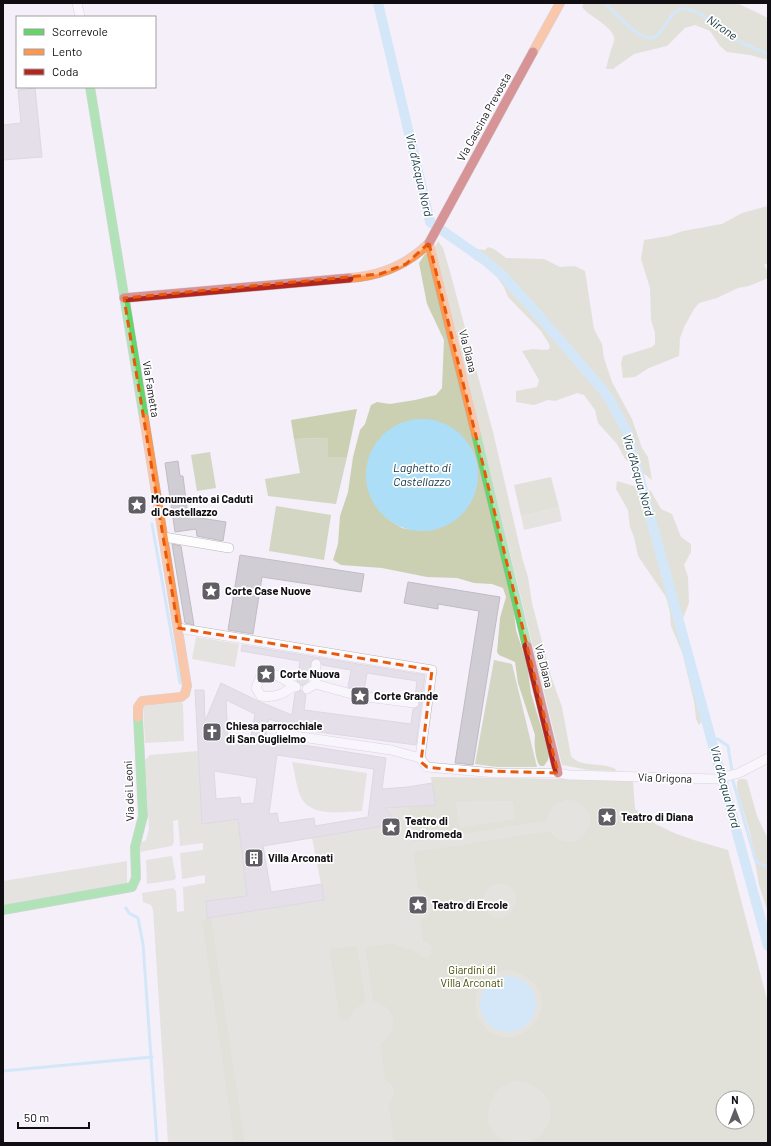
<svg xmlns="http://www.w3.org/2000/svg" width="771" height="1146" font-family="Barlow,sans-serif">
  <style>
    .green { fill: #d3d6c2 }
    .forest { fill: #cbd0b2; fill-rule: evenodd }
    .water { fill: #addef8 }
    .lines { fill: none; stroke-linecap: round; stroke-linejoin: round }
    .stream { stroke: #addef8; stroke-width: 3 }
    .canal { stroke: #addef8; stroke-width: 10 }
    .building { fill: #d0cdd4; stroke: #c0bcc4; fill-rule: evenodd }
    .street-casing { stroke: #b8b4bb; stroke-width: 10 }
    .fast-casing { stroke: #b8b4bb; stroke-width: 10 }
    .slow-casing { stroke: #b8b4bb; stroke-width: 10 }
    .jam-casing { stroke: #b8b4bb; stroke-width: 10 }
    .street { stroke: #fdfdfe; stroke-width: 9 }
    .fast { stroke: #63d668; stroke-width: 9 }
    .slow { stroke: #ff974d; stroke-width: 9 }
    .jam { stroke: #b3261e; stroke-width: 9 }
    .marked { fill: none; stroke: #e8590c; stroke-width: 3; stroke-dasharray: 8 5; stroke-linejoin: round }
    .labels { text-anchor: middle; stroke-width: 3.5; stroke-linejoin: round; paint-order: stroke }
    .street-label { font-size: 11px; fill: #100e13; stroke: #fff }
    .poi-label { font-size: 11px; font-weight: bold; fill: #100e13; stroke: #fff; text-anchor: start }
    .park-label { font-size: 11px; fill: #434d01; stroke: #fff }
    .water-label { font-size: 12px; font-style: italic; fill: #123341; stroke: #fff }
  </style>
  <rect width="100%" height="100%" fill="#f4eff9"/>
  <g class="green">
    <path d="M328 438V457H347L336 504 268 496 265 479 300 473 294 439Z"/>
    <path d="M210 452 216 488 197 491 191 455Z"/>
    <path d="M276 506 331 515 324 560 269 551Z"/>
    <path d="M559 507 562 521 524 530 521 516Z"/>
    <path d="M196 637 239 644 235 667 192 659Z"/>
    <path d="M494 660 512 664 537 767H497L475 764Z"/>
    <path d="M181 702 183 704 184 741 145 743 143 706Z"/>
    <path d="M198 751 203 824 238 819 247 896 206 901 207 918 324 900 312 838 377 827 379 809 436 805 431 777 619 780 657 1143H168L153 910 151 905 143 902 142 893 173 888 176 891 177 912 184 911 183 887 205 883V875L182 879 180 853 203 850V843L180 846 178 820 173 821 174 842 172 846 140 852V843L146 840 149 829 145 760 150 755Z"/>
    <path d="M292 762 367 773 362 811C342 812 309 818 300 795 296 785 295 773 292 762Z"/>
    <path d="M172 856 176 878 174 880 147 884 146 860Z"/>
    <path d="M127 861V888L3 907V881Z"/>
  </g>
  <g class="forest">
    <path d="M584 3H737L768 18V60L750 55 727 52 720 46 710 31 695 25 685 28 667 46 634 54 613 69H606C608 59 611 50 614 41 617 28 589 17 582 7Z"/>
    <path d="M768 206V263L764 265 768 272V278L749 286 738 288 717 298 699 303 694 309 684 327 680 338 679 356 649 368 635 377 623 378 621 363 623 356 652 347 655 344V333L651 320 650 288 641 259 644 240 669 236 683 231 722 224 742 213Z"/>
    <path d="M438 241 443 248 449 268 493 432 523 561 528 577 532 603 551 676 562 707 571 756C581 769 604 761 617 770L614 771 589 770 562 765 435 247Z"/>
    <path d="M461 247 485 250 488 247 494 249 506 258 544 259 560 267 575 266 585 271 594 329 602 344 604 358 612 382 632 419 642 448 648 457 652 480 625 459 617 444 598 423 595 410 584 395 577 393 555 401 548 400 534 405 516 402V391L537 387 539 380 522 351 532 349 547 350 550 348 549 344 541 331 508 297 504 287 495 274 489 268 475 260Z"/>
    <path d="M429 253 514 613 516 630 527 664 531 693 549 754 548 760 544 766H540C535 759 534 743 535 735L518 683 515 662 499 655 497 652 500 618 506 597 503 588 492 584 474 583 457 578 427 577 382 568 341 565 333 560 338 544 340 516 348 492 353 457 360 430 365 424 371 405 377 402 390 404 415 400 436 395 442 388 444 340 427 304 419 263 425 254ZM403 423 414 530 402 528 389 520 371 454 382 436Z"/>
    <path d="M357 409 347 457H328V438L294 439 291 420Z"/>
    <path d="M551 477 559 507 521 516 514 485Z"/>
    <path d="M617 481 651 491 661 509 672 514 681 537 691 544V552L684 565 688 577 689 603 680 626V635C686 660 701 698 701 723L699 725 696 719 694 701 682 652 671 626 670 612 666 597 638 556 634 537 630 527 628 510 616 489Z"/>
    <path d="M431 777 633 780 635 809C664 834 692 839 728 850L768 1003V1143H526C541 1140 552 1124 550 1109 549 1099 543 1092 535 1087 497 1061 465 1131 511 1143H394L388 1103C397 1096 396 1085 385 1081L380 1044C400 1031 397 1007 373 1001L365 947 391 943 416 951 422 957H427L431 954 432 947 428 943 423 942 420 920 430 914 432 901 426 893 418 889 413 852 550 831C574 862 608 819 579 803 573 800 566 799 561 802 552 805 548 813 547 821L413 842 409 807 436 805ZM513 801 515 819 460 827 456 802ZM497 884C534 885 509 934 487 912 477 901 485 887 497 884ZM508 970C529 974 549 992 539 1015 535 1024 529 1030 520 1034 478 1053 451 979 508 970ZM723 1098H747V1122H723Z"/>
    <path d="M739 779H744L747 780 757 816 768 839V912L759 885 750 833 737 790V782Z"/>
    <path d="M211 917 245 1143H234L202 921Z"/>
    <path d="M357 946 366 1002 354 1010 350 1019 340 1021 329 949Z"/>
  </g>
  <g class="water">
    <circle cx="422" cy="475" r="56"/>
    <circle cx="508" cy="1004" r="28"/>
  </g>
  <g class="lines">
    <g class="stream">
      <path d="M605 3C614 12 637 38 650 38 665 38 668 6 686 9 701 11 712 23 724 32 737 41 753 49 768 53"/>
      <path d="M152 524 180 683"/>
      <path d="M712 740 718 739 728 746 732 771"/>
      <path d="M733 781 756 862 768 867"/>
      <path d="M126 908 129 913 138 918 143 944 157 1143"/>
      <path d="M3 1071 152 1057"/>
    </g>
    <path class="canal" d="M378 3 430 222 486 261 503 276 533 309 602 389 611 402 627 432 768 946"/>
  </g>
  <g class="building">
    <path d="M35 88 42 157 3 160V125L21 123 18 90Z"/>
    <path d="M178 461 180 476H183L188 516 226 522 223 541 197 536 196 529 175 532 165 463Z"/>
    <path d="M172 544 181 546 194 625 185 623Z"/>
    <path d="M240 555 364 574 361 592 262 577 253 634 228 630Z"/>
    <path d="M408 582 500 597 473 765 455 763 479 611 438 604V609L404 603Z"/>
    <path d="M242 645 425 675 416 745 296 729 269 719 265 739 386 758 382 789 408 787 432 783 436 805 385 808 397 824 396 829 392 832 387 831 383 826 263 846 271 892 322 884 324 900 207 918 206 901 247 896 238 819 202 824 195 690H204L205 721 221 683 258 701 292 715 295 693 301 690 306 695 304 710 411 724 413 709 418 707 420 703 418 698 415 697 417 681 367 673 364 691 348 687 351 670 322 665 321 661 317 658 311 661 308 681 302 686 297 681 300 661 241 651ZM226 700 255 714 250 742 228 739ZM277 755 374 769 368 817 315 826 314 818 279 823 277 813 269 814ZM214 771 257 778 254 803 241 804 240 797 216 799Z"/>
  </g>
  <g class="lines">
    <defs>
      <g id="street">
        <path d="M77 3 80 17"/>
        <path d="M164 537 229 548"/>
        <path d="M178 628 432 670 420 758 427 767 496 773H558L569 775 717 779 739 773 768 758"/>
        <path d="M316 664 315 684 359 696 414 703"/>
        <path d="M294 686C283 694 275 698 261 696L256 688 260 678C272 667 285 681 296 687"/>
        <path d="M307 689 315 684"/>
        <path d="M281 734 391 750 420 758"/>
      </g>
      <g id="fast">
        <path d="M90 87 144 418"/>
        <path d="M476 434 527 646"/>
        <path d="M3 910 132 887 136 878 135 847 143 816 138 717"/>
      </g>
      <g id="slow">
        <path d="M533 52 560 3"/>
        <path d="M349 278C380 276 406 266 429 243L476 434"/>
        <path d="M138 717V707L142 701 181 697 185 694 187 686 144 418"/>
      </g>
      <g id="jam">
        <path d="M429 243 533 52"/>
        <path d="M124 298 349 278"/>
        <path d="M527 646 558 773"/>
      </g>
    </defs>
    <use href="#street" class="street-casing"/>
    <use href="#fast" class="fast-casing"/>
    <use href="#slow" class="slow-casing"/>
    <use href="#jam" class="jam-casing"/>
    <use href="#street" class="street"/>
    <use href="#fast" class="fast"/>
    <use href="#slow" class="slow"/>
    <use href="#jam" class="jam"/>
  </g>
  <path d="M0 0H771V1146H0ZM429 243 558 773 452 770 427 767 421 762 432 670 178 628 124 298 380 274 406 264Z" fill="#f4eff9" fill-opacity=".55" fill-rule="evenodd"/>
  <path class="marked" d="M429 243 558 773 452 770 427 767 421 762 432 670 178 628 124 298 380 274 406 264Z"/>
  <defs>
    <symbol id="sight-square" viewBox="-11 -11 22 22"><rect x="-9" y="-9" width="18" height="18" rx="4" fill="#605d64" stroke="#fff"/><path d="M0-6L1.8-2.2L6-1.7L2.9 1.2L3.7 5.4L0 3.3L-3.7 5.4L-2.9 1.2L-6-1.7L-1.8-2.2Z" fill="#fff"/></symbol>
    <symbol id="church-square" viewBox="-11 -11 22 22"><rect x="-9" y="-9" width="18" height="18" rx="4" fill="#605d64" stroke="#fff"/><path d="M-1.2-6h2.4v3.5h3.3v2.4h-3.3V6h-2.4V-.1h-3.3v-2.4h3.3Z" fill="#fff"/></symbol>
    <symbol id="building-square" viewBox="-11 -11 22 22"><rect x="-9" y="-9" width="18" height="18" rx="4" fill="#605d64" stroke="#fff"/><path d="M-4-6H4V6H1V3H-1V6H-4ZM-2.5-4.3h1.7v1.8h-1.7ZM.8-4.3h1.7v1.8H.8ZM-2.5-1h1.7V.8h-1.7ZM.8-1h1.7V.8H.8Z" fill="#fff"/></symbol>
  </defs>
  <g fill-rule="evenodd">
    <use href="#sight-square" x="126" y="494" width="22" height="22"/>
    <use href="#sight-square" x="200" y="580" width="22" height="22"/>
    <use href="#sight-square" x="255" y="663" width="22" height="22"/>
    <use href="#sight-square" x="349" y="685" width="22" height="22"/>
    <use href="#church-square" x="201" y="721" width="22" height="22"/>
    <use href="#sight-square" x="596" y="806" width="22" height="22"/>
    <use href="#sight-square" x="380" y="816" width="22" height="22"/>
    <use href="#building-square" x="243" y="847" width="22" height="22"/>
    <use href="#sight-square" x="407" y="894" width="22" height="22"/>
  </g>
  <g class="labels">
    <g class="street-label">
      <text transform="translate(484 117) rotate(-61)" y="4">Via Cascina Prevosta</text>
      <text transform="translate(468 351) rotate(76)" y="4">Via Diana</text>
      <text transform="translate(151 389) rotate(81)" y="4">Via Fametta</text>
      <text transform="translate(544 666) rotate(76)" y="4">Via Diana</text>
      <text transform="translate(665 778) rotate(2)" y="4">Via Origona</text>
      <text transform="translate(129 791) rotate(-92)" y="4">Via dei Leoni</text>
    </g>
    <g class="poi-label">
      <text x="151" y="503">Monumento ai Caduti<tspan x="151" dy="13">di Castellazzo</tspan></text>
      <text x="225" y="595">Corte Case Nuove</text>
      <text x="280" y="678">Corte Nuova</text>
      <text x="374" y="700">Corte Grande</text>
      <text x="226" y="730">Chiesa parrocchiale<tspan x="226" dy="13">di San Guglielmo</tspan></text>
      <text x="621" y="821">Teatro di Diana</text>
      <text x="405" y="825">Teatro di<tspan x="405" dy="13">Andromeda</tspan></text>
      <text x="268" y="862">Villa Arconati</text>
      <text x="432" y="909">Teatro di Ercole</text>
    </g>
    <g class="park-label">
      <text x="472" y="974">Giardini di<tspan x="472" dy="13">Villa Arconati</tspan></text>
    </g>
    <g class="water-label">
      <text transform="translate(722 28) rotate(34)" y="4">Nirone</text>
      <text transform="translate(419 175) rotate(77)" y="4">Via d'Acqua Nord</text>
      <text x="422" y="472">Laghetto di<tspan x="422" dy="14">Castellazzo</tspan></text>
      <text transform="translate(638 475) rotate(74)" y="4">Via d'Acqua Nord</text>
      <text transform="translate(725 787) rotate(75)" y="4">Via d'Acqua Nord</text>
    </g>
  </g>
  <rect width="771" height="1146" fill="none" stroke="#100e13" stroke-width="8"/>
  <rect x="16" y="16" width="140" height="72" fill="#ffffff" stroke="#9f9fa1"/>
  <rect x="24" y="29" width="20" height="6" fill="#63d668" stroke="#9f9fa1"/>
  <text x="52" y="36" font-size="12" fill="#100e13">Scorrevole</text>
  <rect x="24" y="49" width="20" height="6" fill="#ff974d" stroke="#9f9fa1"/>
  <text x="52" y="56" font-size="12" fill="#100e13">Lento</text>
  <rect x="24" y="69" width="20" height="6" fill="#b3261e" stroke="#9f9fa1"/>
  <text x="52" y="76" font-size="12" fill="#100e13">Coda</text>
  <g transform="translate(735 1110)"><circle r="19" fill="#ffffff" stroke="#9f9fa1"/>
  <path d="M0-3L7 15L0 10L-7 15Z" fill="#605d64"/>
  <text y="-6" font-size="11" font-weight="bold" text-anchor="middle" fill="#100e13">N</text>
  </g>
  <path d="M18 1122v6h71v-6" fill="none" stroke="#100e13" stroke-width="2"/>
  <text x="24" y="1122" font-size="12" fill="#100e13" stroke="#ffffff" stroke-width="3" paint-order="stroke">50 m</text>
</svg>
